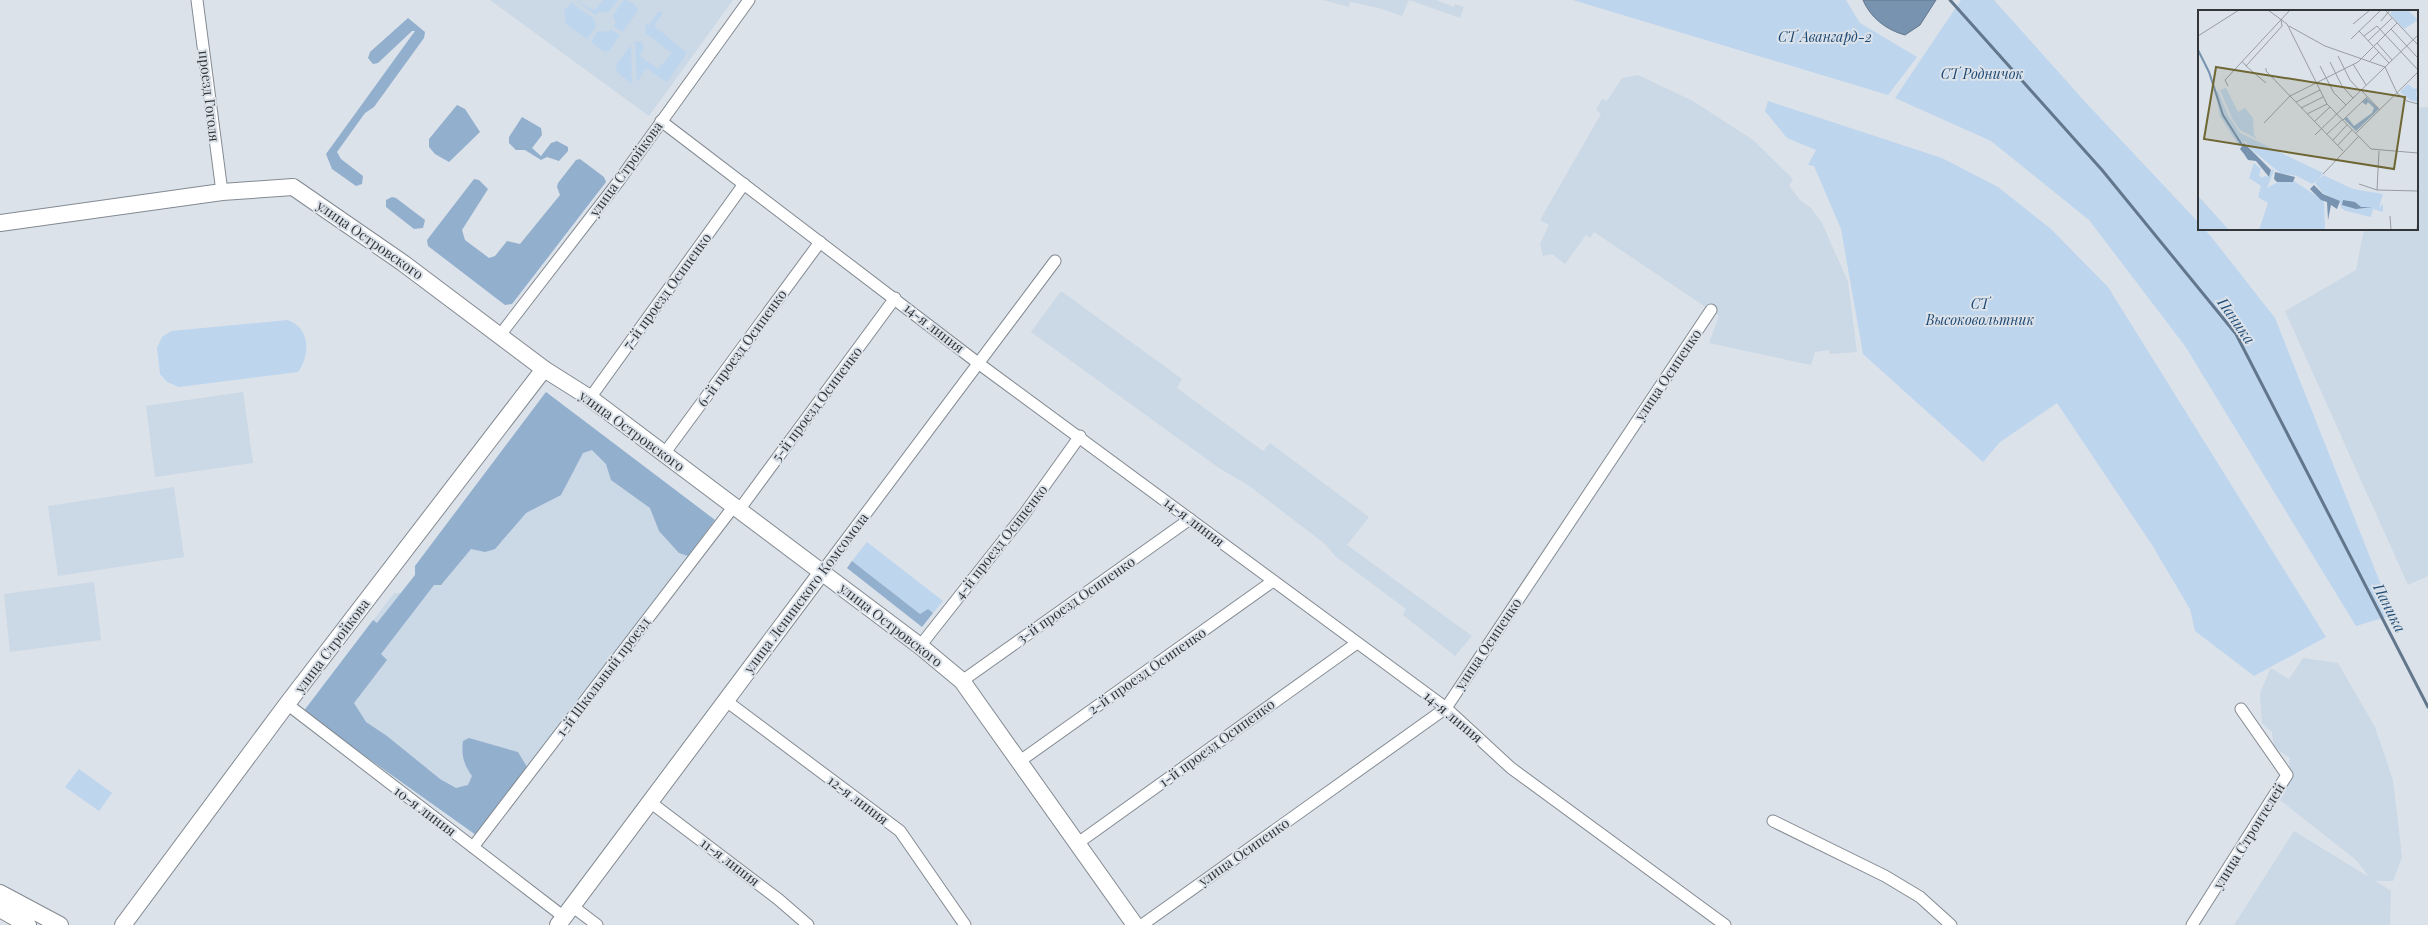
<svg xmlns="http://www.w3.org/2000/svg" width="2428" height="925" font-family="'Playfair Display',serif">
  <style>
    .built { fill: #cbd8e6 }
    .green { fill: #bed5ee }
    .forest { fill: #92afcd }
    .water { fill: #7793b0; stroke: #63778c }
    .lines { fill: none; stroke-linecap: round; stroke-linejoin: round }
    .stream { stroke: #63778c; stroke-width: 3 }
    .street-casing { stroke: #838a91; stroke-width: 13 }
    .secondary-casing { stroke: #838a91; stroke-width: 18 }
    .street { stroke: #fff; stroke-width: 11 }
    .secondary { stroke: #fff; stroke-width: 16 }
    .labels { text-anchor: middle; stroke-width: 4; stroke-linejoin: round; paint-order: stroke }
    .park-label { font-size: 14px; font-style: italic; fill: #1d4872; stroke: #dbe2ea }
    .street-label { font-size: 14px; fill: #333639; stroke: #dbe2ea }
    .water-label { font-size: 15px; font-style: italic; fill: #224d76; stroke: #dbe2ea }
    .inset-river { fill: none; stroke: #7793b0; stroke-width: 2 }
    .inset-road { fill: none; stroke: #989da3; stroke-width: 1 }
    .view { fill: #6e6633; fill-opacity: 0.15; stroke: #6e6633; stroke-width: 2 }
    .inset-edge { fill: none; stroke: #333639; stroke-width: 2 }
  </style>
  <rect width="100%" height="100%" fill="#dbe2ea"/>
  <g class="built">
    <path d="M490 0H733L649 116Z"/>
    <path d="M1323 0H1436L1454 7 1455 4 1464 7 1460 18 1409 0 1402 16 1379 8 1350 2 1349 7Z"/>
    <path d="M1638 75 1693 101 1753 140 1793 179 1789 186 1801 201 1811 208 1822 223 1848 282 1857 352 1830 354 1829 350 1815 352 1811 365 1709 343 1719 316 1594 232 1590 238 1586 235 1565 264 1552 254 1543 256 1540 244 1549 225 1540 220 1601 114 1596 110 1602 99 1607 101 1622 78Z"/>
    <path d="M2428 107V576L2408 585 2285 311 2356 270 2364 229H2417V108Z"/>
    <path d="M1061 291 1182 379 1177 388 1263 451 1270 443 1369 517 1347 545 1472 636 1455 656 1403 615 1406 609 1335 556 1325 544 1248 485 1219 468 1031 332Z"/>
    <path d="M243 392 253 463 155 477 146 406Z"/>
    <path d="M546 392 715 520 476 835 303 712 394 593H402L415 575V566Z"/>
    <path d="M174 487 184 557 58 576 48 506Z"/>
    <path d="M94 582 101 640 10 652 4 594Z"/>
    <path d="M2303 658 2338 663 2375 727 2393 780 2402 857 2393 881H2375L2391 891 2390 925H2234L2294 831 2369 877 2356 860 2280 800 2285 793 2290 758 2274 747 2272 732 2262 723 2260 693 2271 668 2289 679Z"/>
  </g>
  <g class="green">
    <path d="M575 0 593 10 596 9 603 0H618L608 12H599L596 15Z"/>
    <path d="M624 0C630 0 637 5 638 11L622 32 613 26 616 23 613 15Z"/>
    <path d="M1573 0H1846L1860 23 1917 57 1888 95Z"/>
    <path d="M1961 0H1994L2087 104 2199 223V229H2204L2213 239 2275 318 2393 615 2356 626 2185 346 2089 220 1991 141 1895 98Z"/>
    <path d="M571 3 594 19 596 27 587 39 566 24 564 11Z"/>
    <path d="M659 11 663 13 654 26 687 53 667 82 646 68 637 82 635 42 641 41 644 48 640 56 658 69 672 53 645 33 646 24 649 25Z"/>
    <path d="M610 29 620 35 609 51 604 52 591 42 598 31 609 32Z"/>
    <path d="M631 45 632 84 617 72 616 65Z"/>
    <path d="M1768 101 1942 158 1998 187 2051 229 2108 287 2326 637 2254 676 2195 631 2190 609 2152 545 2057 403 2000 442 1983 462 1863 354 1841 229 1814 166 1808 165 1816 150 1787 138 1765 111Z"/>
    <path d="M288 320C311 329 310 355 298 372L179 387 167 382 160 374 157 348 162 337 171 331Z"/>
    <path d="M867 542 943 601 933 613 928 609 920 614 852 561Z"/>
    <path d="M79 769 112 793 99 811 65 787Z"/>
  </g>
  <g class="forest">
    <path d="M408 18 425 32 424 38 374 107 365 113 337 152 341 159 363 176 362 184 356 186 332 169 326 154 415 31H412L378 63 373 64 368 58 370 52Z"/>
    <path d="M457 105 465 109 480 132 449 162 435 154 429 147V139Z"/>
    <path d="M522 117 541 128 542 135 532 148 541 156 551 143 557 141 568 147V151L559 161 547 157 541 160 525 150H516L509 143V137Z"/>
    <path d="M580 159 604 177 606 182 512 304 505 305 428 246 427 240 474 179 479 180 488 189 462 230 465 240 489 258 495 256 507 241 520 244 560 195 557 187 558 183 576 160Z"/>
    <path d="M392 197 396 198 425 220 423 228 414 229 386 207V200Z"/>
    <path d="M546 392 715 520 688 556 679 553 659 531 650 508 611 480 606 464 592 450 583 453 561 495 526 513 495 549 485 552 471 549 441 585H434L381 654 387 660 354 703 366 722 387 736 440 779 456 788 468 785 472 776C464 765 461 755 463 741L469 738 518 752 527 767 476 835 303 712 373 620 377 623 415 575V566Z"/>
    <path d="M852 561 920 614 928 609 933 613 922 627 847 568Z"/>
  </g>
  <path class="water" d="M1863 0H1936L1920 25 1905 35C1886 30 1870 17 1863 0Z"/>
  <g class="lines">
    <path class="stream" d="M1950 0 2102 170 2236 334 2428 707"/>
    <defs>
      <g id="street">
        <path d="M197 0 222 192"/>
        <path d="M661 121 978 363 1446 708 1511 768 1725 925"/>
        <path d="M500 335 618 182 749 0"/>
        <path d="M590 398 744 184"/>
        <path d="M664 454 820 242"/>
        <path d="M739 510 895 298"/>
        <path d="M822 572 1055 261"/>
        <path d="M920 646 1025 513 1080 436"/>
        <path d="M962 681 1190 519"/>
        <path d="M725 700 900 831 965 925"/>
        <path d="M287 704 564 917"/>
        <path d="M1020 761 1273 581"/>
        <path d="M650 802 778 899 808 925"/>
        <path d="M1773 821 1885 876 1920 897 1951 925"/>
        <path d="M1078 843 1357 643"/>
        <path d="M473 847 734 506"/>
        <path d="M572 906 597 925"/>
        <path d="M1142 925 1446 708 1711 310"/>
        <path d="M2192 925 2287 775 2241 709"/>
      </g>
      <g id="secondary">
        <path d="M0 223 222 192 293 187 403 263 544 369 590 398 920 646 962 681 1135 925"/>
        <path d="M0 893 60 925"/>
        <path d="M0 909 28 925"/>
        <path d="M123 925 287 704 544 369"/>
        <path d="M558 925 822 572"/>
      </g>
    </defs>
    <use href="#street" class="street-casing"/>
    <use href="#secondary" class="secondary-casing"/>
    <use href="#street" class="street"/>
    <use href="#secondary" class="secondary"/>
  </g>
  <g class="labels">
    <g class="park-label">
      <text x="1825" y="42">СТ Авангард-2</text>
      <text x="1982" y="79">СТ Родничок</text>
      <text x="1980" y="309">СТ<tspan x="1980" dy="16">Высоковольтник</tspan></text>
    </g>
    <g class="street-label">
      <text transform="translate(209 96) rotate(83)" y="5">проезд Гоголя</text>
      <text transform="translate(626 169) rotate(-54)" y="5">улица Стройкова</text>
      <text transform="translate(370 240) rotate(35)" y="5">улица Островского</text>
      <text transform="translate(667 291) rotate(-54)" y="5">7-й проезд Осипенко</text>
      <text transform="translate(934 328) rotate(38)" y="5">14-я линия</text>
      <text transform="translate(742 348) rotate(-54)" y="5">6-й проезд Осипенко</text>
      <text transform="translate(1668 375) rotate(-56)" y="5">улица Осипенко</text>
      <text transform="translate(817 404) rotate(-53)" y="5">5-й проезд Осипенко</text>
      <text transform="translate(632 431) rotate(36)" y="5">улица Островского</text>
      <text transform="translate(1194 522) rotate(37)" y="5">14-я линия</text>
      <text transform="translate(1001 542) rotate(-52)" y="5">4-й проезд Осипенко</text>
      <text transform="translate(806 593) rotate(-53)" y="5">улица Ленинского Комсомола</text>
      <text transform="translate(1076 600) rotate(-35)" y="5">3-й проезд Осипенко</text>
      <text transform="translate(891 625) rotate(38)" y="5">улица Островского</text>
      <text transform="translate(1488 644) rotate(-56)" y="5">улица Осипенко</text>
      <text transform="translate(332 646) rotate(-53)" y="5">улица Стройкова</text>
      <text transform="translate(1147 671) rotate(-35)" y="5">2-й проезд Осипенко</text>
      <text transform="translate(603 677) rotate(-53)" y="5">1-й Школьный проезд</text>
      <text transform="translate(1453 717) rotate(40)" y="5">14-я линия</text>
      <text transform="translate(1217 743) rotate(-36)" y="5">1-й проезд Осипенко</text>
      <text transform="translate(858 800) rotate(37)" y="5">12-я линия</text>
      <text transform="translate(425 811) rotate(37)" y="5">10-я линия</text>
      <text transform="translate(2249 836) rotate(-58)" y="5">улица Строителей</text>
      <text transform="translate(1244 852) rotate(-35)" y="5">улица Осипенко</text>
      <text transform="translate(730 862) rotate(37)" y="5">11-я линия</text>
    </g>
    <g class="water-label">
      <text transform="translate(2236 321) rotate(55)" y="5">Паника</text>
      <text transform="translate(2389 608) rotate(63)" y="5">Паника</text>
    </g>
  </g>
  <g transform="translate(2198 10)">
    <rect width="220" height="220" fill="#dbe2ea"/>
    <path d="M194 0H210L220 10 206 19 192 4ZM210 74 216 79 220 78 218 84 220 92 212 90 202 82ZM28 78 40 102 47 98 55 108 56 125 59 129 42 120 35 110 22 80ZM17 81H20L30 105 42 123 125 163 120 170 114 174 99 166 82 163 53 139 47 131 41 136 22 106ZM56 153 63 159 61 166 65 168 66 166 71 167 74 159 76 161 69 178 82 171H96L126 191 127 218 125 220H61L70 193 60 187 63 176 51 168ZM125 165 155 179 185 184 181 198 185 194V202L175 199 173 207 148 201 143 198 141 191 125 183 117 173ZM0 186 4 190 31 220H0Z" fill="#bed5ee"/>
    <path d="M169 88 181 99 158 121 146 109 149 107 156 116 174 103 176 98 170 92 168 95 164 92Z" fill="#92afcd"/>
    <path d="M46 133 73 160 71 167 58 151 50 150 46 144 42 139ZM77 162 97 167 95 172H79L76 169ZM116 175 125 184 142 191 139 199 133 195 130 210 129 192 123 190 112 179ZM145 190 157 192 163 197H174L158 199 144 195Z" fill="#7793b0"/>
    <path class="inset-river" d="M0 40 11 62 25 105 44 135"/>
    <path class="inset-road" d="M70 0 89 14 129 94 173 139 220 143M187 0 220 35M183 11 192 0M155 14 172 0M91 16 127 36 187 57 199 83 209 91 220 94M193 19 220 48M161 21 191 53M0 26 41 0M166 26 179 16 220 60M153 29 183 0M170 31 194 8M179 33 194 50M140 46 152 70 162 81M44 51 48 56 84 16 83 9M132 52 144 76 155 88M171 52 181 42M155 54 168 75M48 56 68 73M122 56 136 83 148 95M68 58V61L145 141M30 76 27 70 92 0M163 80 182 100M98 92 122 80M103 98 125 87M109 104 129 94M145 110 169 87M117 111 132 97M66 113 92 86 160 52 199 13M158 123 220 62M129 124 144 110M117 125 220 25M135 130 149 115M140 135 154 120M125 164 161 126M161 174 179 180 220 181M179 180 181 141M192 206 193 220M219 220 220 206"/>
    <path class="view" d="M18 57 207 87 196 159 6 129Z"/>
    <rect width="220" height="220" class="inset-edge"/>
  </g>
</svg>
